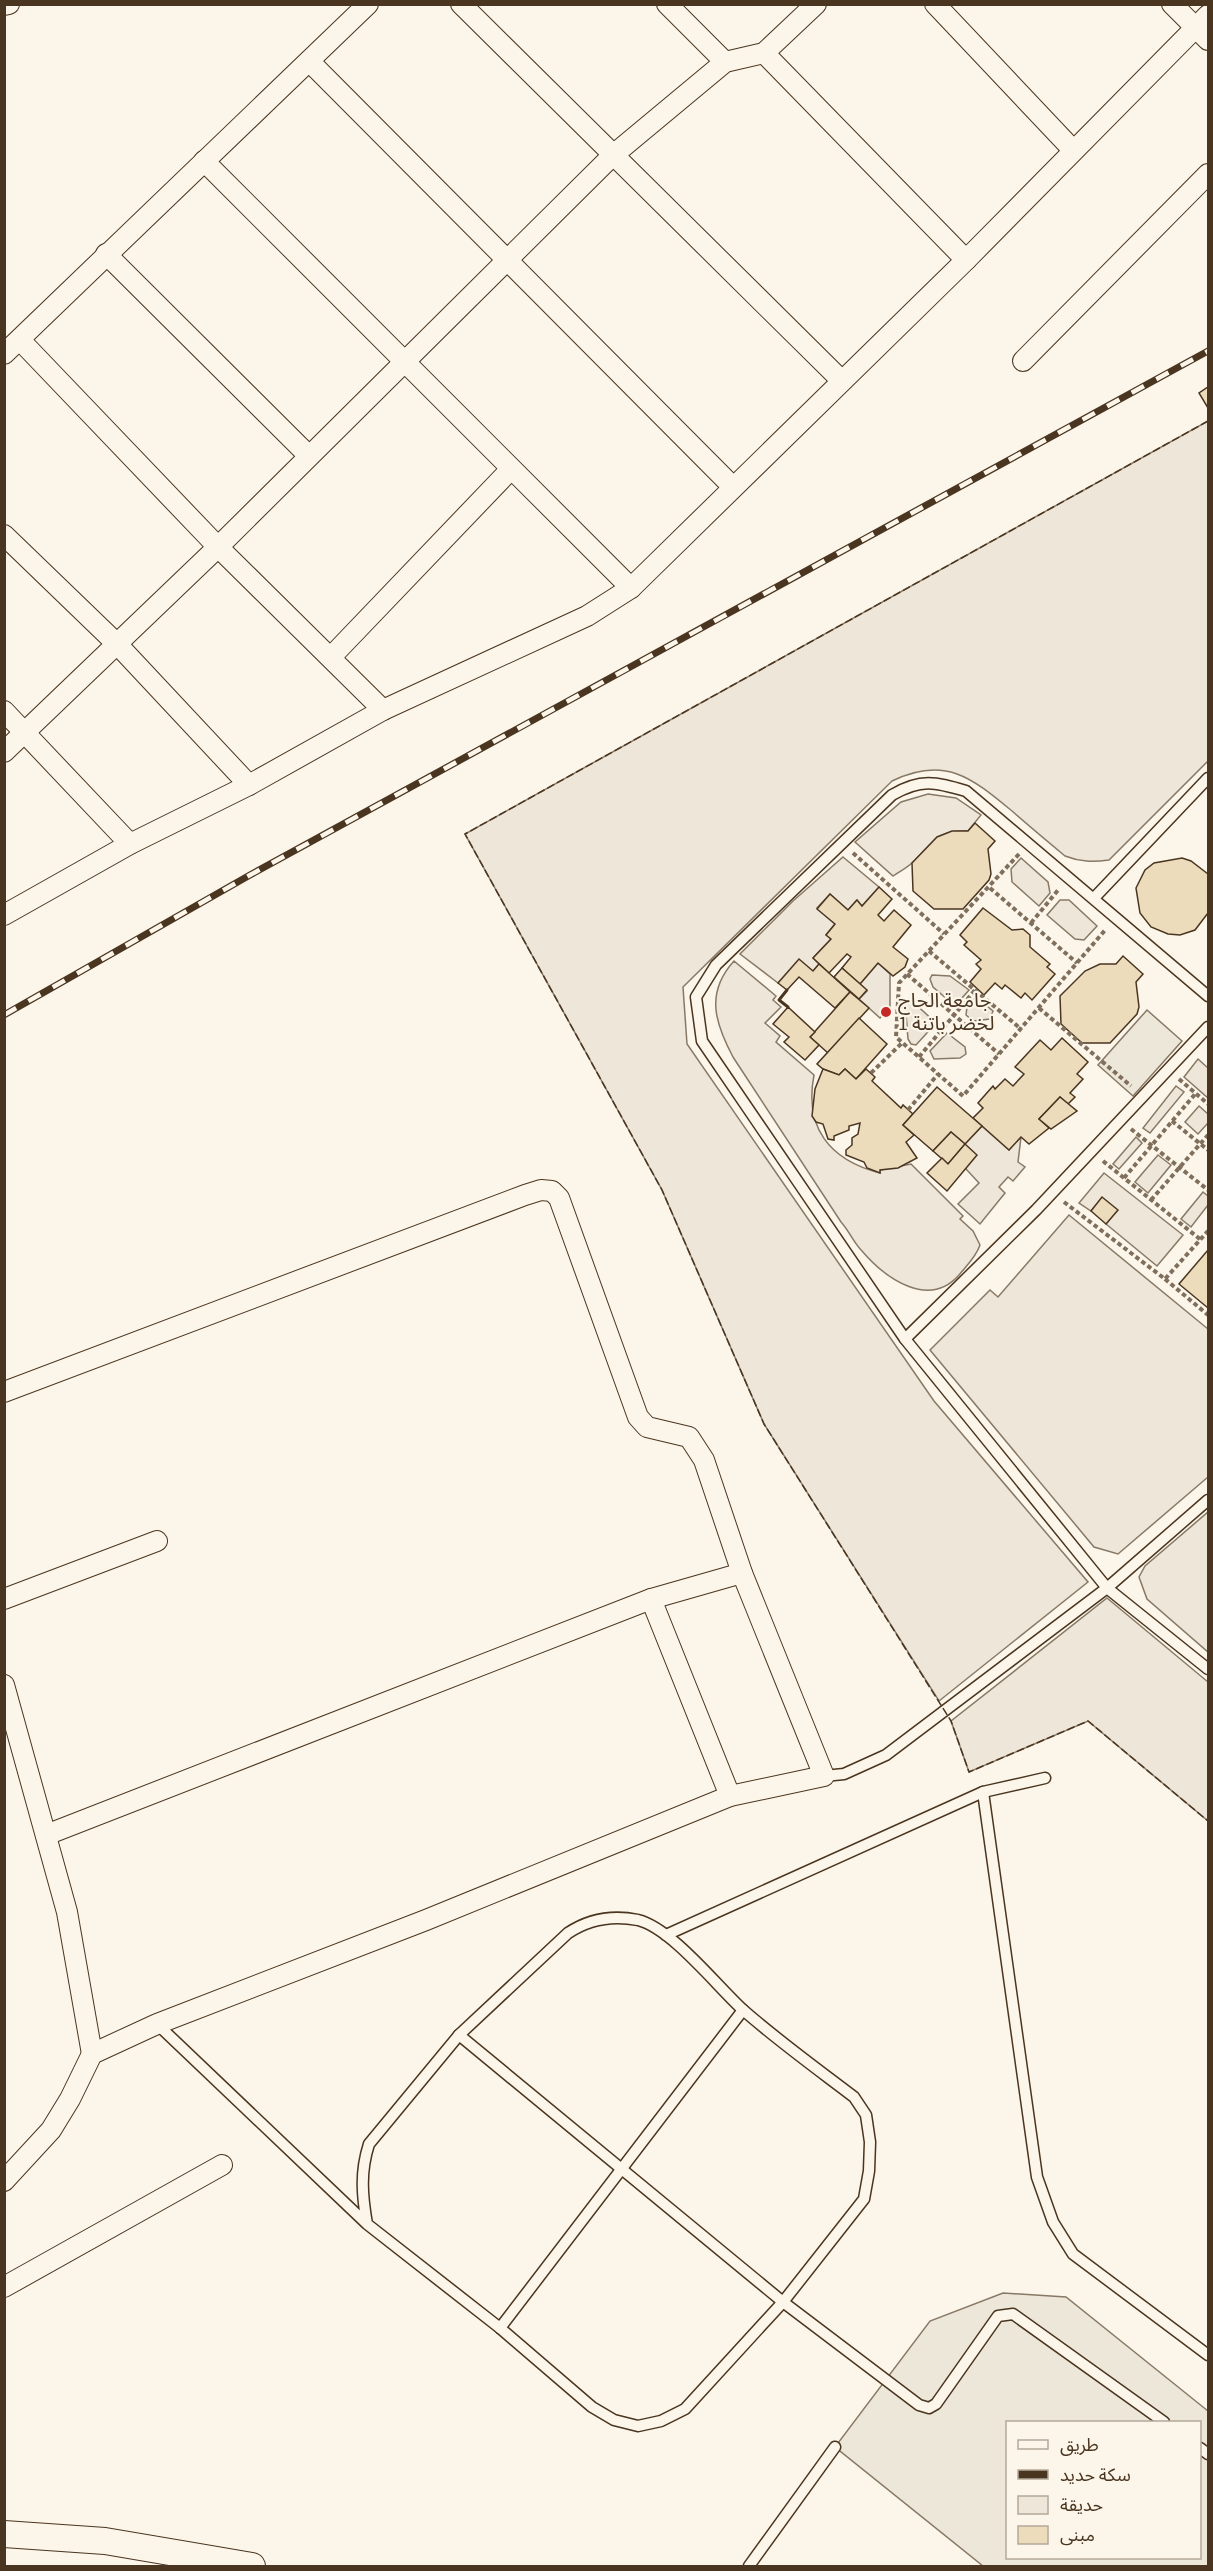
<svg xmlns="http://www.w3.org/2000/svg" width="1213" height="2571" font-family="'Source Sans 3','Noto Sans Arabic',sans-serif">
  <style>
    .green { fill: #ede6d9; stroke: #887966; stroke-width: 1.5 }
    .parking { fill: #ede7d9; stroke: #887966; stroke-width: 1.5; fill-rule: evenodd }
    .building { fill: #ecdcbc; stroke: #4a3520; stroke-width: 1.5 }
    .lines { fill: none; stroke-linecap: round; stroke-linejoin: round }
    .service-casing { stroke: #4a3520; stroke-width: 13 }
    .minor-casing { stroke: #4a3520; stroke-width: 22 }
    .tertiary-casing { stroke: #4a3520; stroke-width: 28 }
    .path { stroke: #7f6f5c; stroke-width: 4; stroke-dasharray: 4.5 3; stroke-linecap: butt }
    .service { stroke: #fbf6e9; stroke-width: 10 }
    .minor { stroke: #fbf6e9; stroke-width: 20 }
    .tertiary { stroke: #fbf6e9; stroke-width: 26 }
    .rail-casing { stroke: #4a3520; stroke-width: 7 }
    .rail { stroke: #fbf6e9; stroke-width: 4.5; stroke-dasharray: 14; stroke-linecap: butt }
    .fence { stroke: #4a3520; stroke-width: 1.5; stroke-dasharray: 8 3; stroke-linecap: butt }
    .wall { stroke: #4a3520; stroke-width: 3 }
    .poi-dot { fill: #c62828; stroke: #fbf6e9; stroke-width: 2 }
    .labels { text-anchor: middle; stroke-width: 4.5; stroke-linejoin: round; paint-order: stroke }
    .poi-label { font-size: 20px; fill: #4a3520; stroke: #fbf6e9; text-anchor: start }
  </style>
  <rect width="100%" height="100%" fill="#fbf6e9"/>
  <g class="green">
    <path d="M1208 421V761L1109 860C1093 862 1080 862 1065 856 1047 841 1029 826 1012 811 972 778 945 755 892 781L683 987 687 1044 934 1401 1088 1582 939 1701 764 1424 662 1190 465 834Z"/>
    <path d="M928 794 956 798 981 815 968 831C936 830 933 843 913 862 907 868 899 872 893 876L855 842 901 802Z"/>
    <path d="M843 857 879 887 862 906 856 901 848 910 830 894 817 908 835 924 826 935 831 939 813 958 819 964 813 971 778 983 740 954 793 901Z"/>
    <path d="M1021 858 1048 882 1050 893 1039 906 1012 882 1011 869Z"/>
    <path d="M1060 900H1069L1097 926 1084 940 1075 939 1047 915Z"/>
    <path d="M734 961 776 996 773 1000 781 1007 765 1023 780 1036 776 1042 814 1075C804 1127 829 1160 880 1173V1170L911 1164 963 1216 960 1219 973 1231 980 1245C976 1257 967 1265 959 1275 929 1309 886 1279 862 1251 853 1242 850 1232 841 1222L733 1057C715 1023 705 993 734 961Z"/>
    <path d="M878 963 890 974V1006L880 1018 859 999 867 991 860 984Z"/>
    <path d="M932 975 950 976 969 990 955 1006 933 987 930 979Z"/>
    <path d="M976 997 993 1011 990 1019 973 1021 966 1015 967 1007Z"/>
    <path d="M911 1000 936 1023 916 1045 911 1044 908 1039 905 1001Z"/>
    <path d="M947 1033 965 1047 966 1054 960 1058 934 1059 930 1051Z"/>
    <path d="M1198 1059 1208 1068V1098L1184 1077Z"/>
    <path d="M1176 1086 1184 1092 1150 1133 1143 1128Z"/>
    <path d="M1199 1106 1208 1114V1123L1198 1134 1185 1122Z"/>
    <path d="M982 1126 1009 1150 1021 1137 1018 1162 1025 1167 1013 1181 1008 1177 999 1187 1005 1193 980 1224 958 1204 979 1183 966 1169 965 1144Z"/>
    <path d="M1136 1137 1142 1143 1119 1169 1113 1164Z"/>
    <path d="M1158 1155 1171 1165 1148 1193 1135 1182Z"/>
    <path d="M1104 1173 1183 1235 1157 1266 1106 1224 1117 1210 1102 1198 1091 1211 1079 1203Z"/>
    <path d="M1203 1192 1208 1196V1205L1191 1227 1181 1219Z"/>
    <path d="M1069 1215 1208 1329V1477L1118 1554 1094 1547 930 1350 990 1290 998 1297Z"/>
    <path d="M1208 1512V1652L1147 1599 1139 1577 1145 1566Z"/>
    <path d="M1107 1598 1208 1682V1821L1088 1721 969 1772 951 1721Z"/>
  </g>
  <g class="parking">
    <path d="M1147 1010 1182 1041 1133 1096 1098 1065Z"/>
    <path d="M1003 2293 1066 2297 1208 2411V2566H983L835 2447 930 2321ZM1008 2422H1200V2558H1008Z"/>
  </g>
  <g class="building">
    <path d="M1208 387V408L1199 393Z"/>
    <path d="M975 823 995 841 988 849 991 874 989 880 963 909H934L913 891 912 863 937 837 952 831H968Z"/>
    <path d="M1182 858 1191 861 1208 874V913L1195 930 1180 935 1168 934 1151 927 1140 913 1136 888 1145 870 1154 863Z"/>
    <path d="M879 887 892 899 878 915 884 921 894 910 911 925 893 947 908 959 905 967 893 976 878 963 860 984 842 968 851 957 847 954 829 973 813 958 831 939 826 935 835 924 817 909 830 894 848 910 857 900 862 906Z"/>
    <path d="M983 908 1012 930 1023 929 1030 935V947L1050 964 1047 967 1055 974 1032 1000 1025 993 1021 998 1005 985 1002 989 995 983 984 995 970 982 981 969 976 964 981 960 964 945 967 942 960 935Z"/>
    <path d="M1123 956 1143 974 1136 982 1139 1007 1137 1014 1110 1043H1082L1061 1024 1060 996 1085 971 1100 964H1116Z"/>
    <path d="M799 959 813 971 819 964 850 992 835 1008 799 977 787 990 778 983Z"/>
    <path d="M842 968 867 990 859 999 834 977Z"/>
    <path d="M850 992 869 1008 828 1053 810 1037Z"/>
    <path d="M788 1007 815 1032 810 1037 819 1045 805 1060 784 1042 789 1037 773 1024Z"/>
    <path d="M859 1018 887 1044 856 1079 845 1069 839 1075 823 1069 817 1064Z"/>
    <path d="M1062 1038 1088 1062 1077 1074 1083 1079 1070 1093 1075 1097 1068 1104 1060 1097 1039 1119 1049 1128 1029 1144 1021 1137 1009 1150 973 1118 983 1108 978 1103 993 1086 995 1089 1005 1079 1013 1086 1024 1074 1015 1067 1040 1040 1051 1050Z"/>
    <path d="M823 1069 839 1075 845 1069 856 1079 866 1069 875 1077 872 1081 901 1108 903 1105 913 1114 903 1125 914 1135 906 1142 917 1158 898 1168 880 1170V1173L867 1168 864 1162 846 1155V1150L852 1145V1138L858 1134 860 1123 849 1126V1130L834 1136V1140L828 1139 823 1124 816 1122 812 1116 815 1089Z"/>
    <path d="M937 1087 982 1126 965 1144 951 1132 933 1151 903 1125Z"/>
    <path d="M1060 1097 1077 1111 1051 1129 1039 1119Z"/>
    <path d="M951 1132 965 1144 948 1164 933 1151Z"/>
    <path d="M965 1144 977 1155 947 1191 927 1173 942 1158 948 1164Z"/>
    <path d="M1102 1197 1118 1210 1106 1224 1091 1211Z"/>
    <path d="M1208 1250V1308L1179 1284Z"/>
  </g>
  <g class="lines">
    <defs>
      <g id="service">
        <path d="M1095 897 1208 778"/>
        <path d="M1208 996 966 791C935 782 921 778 892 795L716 965 696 997 702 1041 905 1339 1107 1588 1208 1669"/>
        <path d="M905 1339 1036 1210 1208 1027"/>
        <path d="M824 1776 844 1774 886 1755 1107 1588 1208 1500"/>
        <path d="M983 1792 1037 2177 1053 2222 1073 2254 1208 2355"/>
        <path d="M666 1935 983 1792 1045 1778"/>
        <path d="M157 2024 367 2224 500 2328 592 2407 614 2420 638 2426 661 2421 685 2409 783 2302 864 2199 869 2171 870 2142 866 2115 854 2097C816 2068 777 2040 742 2009 716 1985 671 1928 638 1920 613 1915 589 1919 568 1933L459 2035 369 2144C360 2172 362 2195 367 2224"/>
        <path d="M459 2035 783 2302 919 2405 929 2408 936 2404 998 2316 1013 2314 1164 2422"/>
        <path d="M500 2328 743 2010"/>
        <path d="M1200 2448 1208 2454"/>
        <path d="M749 2566 835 2447"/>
      </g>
      <g id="minor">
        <path d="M461 4 841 380"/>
        <path d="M667 4 725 62"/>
        <path d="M935 4 1073 150"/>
        <path d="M1172 4 1208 40"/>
        <path d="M4 5 9 4"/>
        <path d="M764 53 966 260"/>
        <path d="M309 61 733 487"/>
        <path d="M204 161 631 588"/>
        <path d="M106 254 308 455"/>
        <path d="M20 340 218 547 383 710"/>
        <path d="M4 354 368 4"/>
        <path d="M1023 361 1208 174"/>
        <path d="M4 535 118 645 249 785"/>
        <path d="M331 657 511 469"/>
        <path d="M4 711 130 844"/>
        <path d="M4 752 218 547 612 156 725 62 764 53 816 4"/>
        <path d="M4 915 130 844 249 785 383 710 587 616 631 588 966 260 1208 15"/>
        <path d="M4 1392 525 1195 541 1190 552 1191 559 1198 638 1417 647 1427 689 1437 704 1460 742 1573 824 1776 730 1796 426 1920 157 2024 92 2054 70 2099 51 2130 4 2181"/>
        <path d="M4 1599 157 1541"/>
        <path d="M651 1599 730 1796"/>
        <path d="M4 1685 67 1912 92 2054"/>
        <path d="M46 1835 651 1599 742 1573"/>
        <path d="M4 2287 222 2165"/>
      </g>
      <path id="tertiary" d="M4 2534 105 2541 252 2566"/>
    </defs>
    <use href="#service" class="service-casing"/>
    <use href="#minor" class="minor-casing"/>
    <use href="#tertiary" class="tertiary-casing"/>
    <g class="path">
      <path d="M853 853 944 934"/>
      <path d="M1019 854 899 983 896 1037 963 1096 1106 929"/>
      <path d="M990 888 1077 963"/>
      <path d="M1031 923 1059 889"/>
      <path d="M929 951 1021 1029"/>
      <path d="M907 974 999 1054"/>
      <path d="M1039 1008 1131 1086"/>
      <path d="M919 1057 975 990"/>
      <path d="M871 1073 902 1043"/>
      <path d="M1179 1079 1208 1104"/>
      <path d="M908 1110 938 1074"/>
      <path d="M1172 1121 1208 1150"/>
      <path d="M1131 1129 1208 1190"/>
      <path d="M1103 1161 1201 1240"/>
      <path d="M1124 1178 1196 1093"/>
      <path d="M1151 1200 1208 1135"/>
      <path d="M1064 1202 1165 1279 1208 1231"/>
      <path d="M1165 1279 1208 1315"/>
    </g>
    <use href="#service" class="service"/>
    <use href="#minor" class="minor"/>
    <use href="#tertiary" class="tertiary"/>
    <defs>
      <path id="rail" d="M4 1015 250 875 1208 351"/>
    </defs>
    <use href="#rail" class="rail-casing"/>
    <use href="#rail" class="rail"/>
    <path class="fence" d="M1208 421 465 834 662 1190 764 1424 951 1721 969 1772 1088 1721 1208 1821"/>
    <path class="wall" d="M787 990 779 1000 788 1007"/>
  </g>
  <circle class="poi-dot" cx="886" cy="1012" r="6"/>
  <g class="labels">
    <g class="poi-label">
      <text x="898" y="1007">جامعة الحاج<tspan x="898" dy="23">لخضر باتنة 1</tspan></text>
    </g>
  </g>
  <rect width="1213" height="2571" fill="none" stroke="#4a3520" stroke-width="12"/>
  <rect x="1006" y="2421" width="195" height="138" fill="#fbf6e9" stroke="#b4a999" stroke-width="1.5"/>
  <rect x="1018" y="2440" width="30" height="9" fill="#fbf6e9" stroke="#b4a999" stroke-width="1.5"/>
  <text x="1060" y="2451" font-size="18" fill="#4a3520">طريق</text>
  <rect x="1018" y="2470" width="30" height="9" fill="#4a3520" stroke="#b4a999" stroke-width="1.5"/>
  <text x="1060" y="2481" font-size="18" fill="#4a3520">سكة حديد</text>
  <rect x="1018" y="2496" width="30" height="18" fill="#ede6d9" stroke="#b4a999" stroke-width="1.5"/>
  <text x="1060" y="2511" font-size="18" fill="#4a3520">حديقة</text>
  <rect x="1018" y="2526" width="30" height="18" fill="#ecdcbc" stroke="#b4a999" stroke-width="1.5"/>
  <text x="1060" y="2541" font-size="18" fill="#4a3520">مبنى</text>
</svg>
